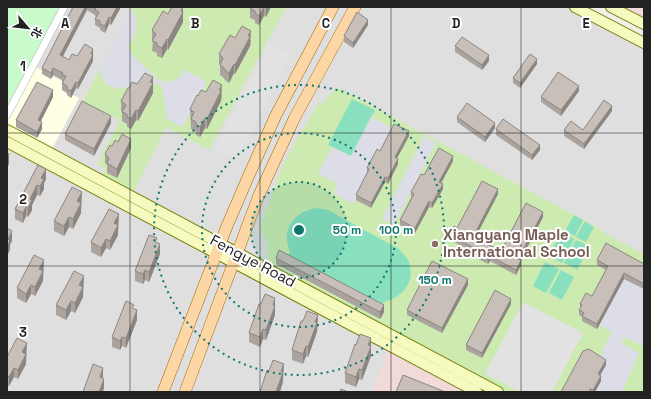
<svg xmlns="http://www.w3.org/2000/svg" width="651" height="399" font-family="'Space Grotesk','Noto Sans SC',sans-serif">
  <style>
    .residential { fill: #e0dfdf }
    .commercial { fill: #f2dad9 }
    .education { fill: #ffffe5 }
    .grass { fill: #cdebb0 }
    .park { fill: #c8facc }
    .pitch { fill: #88e0be }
    .parking { fill: #e2e2e2 }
    .plaza { fill: #dddde8 }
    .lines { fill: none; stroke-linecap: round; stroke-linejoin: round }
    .street-casing { stroke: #a9a9a9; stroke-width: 8 }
    .secondary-casing { stroke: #707d05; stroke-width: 12 }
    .primary-casing { stroke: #a06b00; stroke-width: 12 }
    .street { stroke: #fff; stroke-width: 7 }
    .secondary { stroke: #f7fabf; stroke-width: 10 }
    .primary { stroke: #fcd6a4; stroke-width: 11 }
    .wall { fill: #aba49e }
    .shaded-wall { fill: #8b8681 }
    .building { fill: #c7bfb8; stroke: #8b8681 }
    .grid { fill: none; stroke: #222; stroke-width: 1; stroke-opacity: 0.55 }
    .ring { fill: none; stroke: #0f766e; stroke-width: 2; stroke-dasharray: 2 4 }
    .education-dot { fill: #8d6e63; stroke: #fff; stroke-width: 1.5 }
    .labels { text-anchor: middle; stroke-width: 4; stroke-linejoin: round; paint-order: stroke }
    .education-label { font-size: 15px; font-weight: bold; fill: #785e54; stroke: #fff; text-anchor: start }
    .street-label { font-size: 15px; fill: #222; stroke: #fff }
    .grid-label { font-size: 13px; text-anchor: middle; font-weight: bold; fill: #222; stroke: #fff; stroke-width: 4; stroke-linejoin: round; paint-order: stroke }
    .centre { fill: #0f766e; stroke: #fff; stroke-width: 2 }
    .ring-label { font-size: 12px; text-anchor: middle; font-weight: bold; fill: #0f766e; stroke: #fff; stroke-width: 4; stroke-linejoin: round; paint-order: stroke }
  </style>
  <rect width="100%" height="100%" fill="#f2efe9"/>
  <path class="residential" d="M7 7H587L644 41V392H7Z"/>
  <g class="commercial">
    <path d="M611 7H644V24Z"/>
    <path d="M390 346 463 385 460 392H372Z"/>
  </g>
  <path class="education" d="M33 66 66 83 62 90 67 93V95L71 97 73 95 79 98 50 153 7 130V115Z"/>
  <g class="grass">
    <path d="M132 7H286L209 150 166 127 133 193 102 176 105 169 97 164 120 120 83 101Z"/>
    <path d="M337 87 602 230 605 234 644 254V392H498L269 265 267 243 260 227 282 167 296 141 319 102 322 104Z"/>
  </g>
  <path class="park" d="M7 7H64L7 115Z"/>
  <g class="pitch">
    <path d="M352 99 375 110 351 156 328 145Z"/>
    <path d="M317 208 328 210 399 249C401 252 405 255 407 258 418 279 404 297 384 302L381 307 287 258 290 252C280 229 295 211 317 208Z"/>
    <path d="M574 215 583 220 575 236 565 231Z"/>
    <path d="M585 221 594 227 586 242 576 237Z"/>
    <path d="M561 232 574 239 562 263 549 256Z"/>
    <path d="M576 240 589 246 577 270 564 263Z"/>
    <path d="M545 262 559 269 546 293 533 286Z"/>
    <path d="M561 270 574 277 562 300 549 293Z"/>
  </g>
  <g class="parking">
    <path d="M269 43 291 55 237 160 214 149Z"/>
    <path d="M523 302 583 333 552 392H520L485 374Z"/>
  </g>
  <g class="plaza">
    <path d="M131 8 137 20 135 34 129 46 131 53 135 58 159 80 166 82 176 80 182 75 184 69 207 82 182 127 167 119 163 89 157 83 147 81 140 82 128 87 117 89 108 85 103 80 100 72 101 67Z"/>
    <path d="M371 117 394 129 367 173 369 174 353 204 333 193 338 184 318 173 332 147 351 156Z"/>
    <path d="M424 136 436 143 394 225 382 219Z"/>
    <path d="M627 274 631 282 644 289V344L643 346 624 337 621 343 639 353 622 392H595L601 381 598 360 612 332 599 325Z"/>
  </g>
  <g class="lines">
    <defs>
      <path id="street" d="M7 115 64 7"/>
      <g id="secondary">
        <path d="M575 7 644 43"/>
        <path d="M611 7 644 24"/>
        <path d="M7 130 498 392"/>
        <path d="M7 142 477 392"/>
      </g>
      <g id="primary">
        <path d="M163 392 227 226 249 175 276 115 333 7"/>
        <path d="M185 392 259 195 295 117 355 7"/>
      </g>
    </defs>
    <use href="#street" class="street-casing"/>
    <use href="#secondary" class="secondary-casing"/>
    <use href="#primary" class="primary-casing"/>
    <use href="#street" class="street"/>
    <use href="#secondary" class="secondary"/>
    <use href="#primary" class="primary"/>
  </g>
  <g class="wall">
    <path d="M73 7H121L111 25 109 24 105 33 100 30V28L95 25V19L96 17 95 16V15L87 10 62 57 69 60 93 49V61L78 89 76 88 71 98 67 95V93L62 90V83L63 82 62 81V80L53 75 51 79 42 74V68Z"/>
    <path d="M183 7V22L168 50 167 49 162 58 157 56V53L152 51 153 41 152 40V30L168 14Z"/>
    <path d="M249 7H271L266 17 264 16 259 25 255 23V20L250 18V8Z"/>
    <path d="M368 25 353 48 344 42V36Z"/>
    <path d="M235 38 251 40 250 46 235 74 234 73 229 83 225 80 224 78 220 75V65L219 64V54Z"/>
    <path d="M455 46 489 61 482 70 455 52Z"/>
    <path d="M537 64 520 88 513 83V78Z"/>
    <path d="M153 77V93L138 121 136 120 131 129 127 127V124L122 121V111H121V101L129 88Z"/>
    <path d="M579 91 561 116 541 102V97Z"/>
    <path d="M206 92 222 95 221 101 207 129 205 128 200 137 196 135V132L191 129 190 109 198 96Z"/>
    <path d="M53 97 40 121 42 129 37 138 16 127V120Z"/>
    <path d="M612 111 584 149 564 136V130H583Z"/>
    <path d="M457 117 495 128 485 142 457 122Z"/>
    <path d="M111 123 94 156 65 140V134Z"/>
    <path d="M496 129 540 150 532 160 496 135Z"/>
    <path d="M409 136 397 158 398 164 388 184 385 182 371 208 356 200V195L367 173V168L380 151Z"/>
    <path d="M112 146 131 148 117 178 107 173V165L105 163V154Z"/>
    <path d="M453 161 441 183 443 189 432 208 429 207 415 233 400 225V220L411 198V192L424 175Z"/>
    <path d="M38 165 46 179 44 183V189L40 196 37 195 32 205V210L28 217 26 216 23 223 15 219V209Z"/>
    <path d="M498 194 475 238 501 251 543 217 521 260V265L516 275 490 261 488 264 473 256V252L450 240V235Z"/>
    <path d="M82 202 81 204V213L73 229 69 227 64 236 54 231V221Z"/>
    <path d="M119 224 118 225V235L110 250 106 248 101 257 91 252V242Z"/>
    <path d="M160 254 149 282 145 280 143 284 135 281V271Z"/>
    <path d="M276 258 384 312 380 319 276 264Z"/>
    <path d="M597 260 644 264V289L624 279 597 329 582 321V317L579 315V310L580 308V304L592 296 606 270 597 265Z"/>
    <path d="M44 270 43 271V281L35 296 31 294 26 303 17 298V288Z"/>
    <path d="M468 285 442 333 407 315V310Z"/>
    <path d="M84 286 83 288V297L75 313 71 311 66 320 56 315V305Z"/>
    <path d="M275 298V315L266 340 263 339 260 347 249 342V333L261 304Z"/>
    <path d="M511 304 482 358 466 350V345Z"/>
    <path d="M134 309 137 320 126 348 122 346 120 350 112 347V337Z"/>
    <path d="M318 315 317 332 308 357 306 356 303 364 292 360V350L303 321Z"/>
    <path d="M371 348V356L362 380 359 379 356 387 345 383V373Z"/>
    <path d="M27 353 26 354V364L18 379 14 377 9 386 7 385V357Z"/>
    <path d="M606 365 600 375 601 381 595 392H561Z"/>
  </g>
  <g class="shaded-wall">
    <path d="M85 7H87V10L60 62V55Z"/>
    <path d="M117 7H121L111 25V18Z"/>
    <path d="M183 7V22L168 50V40Z"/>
    <path d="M264 7V16L259 25V16Z"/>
    <path d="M266 7H271L266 17Z"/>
    <path d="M109 17V24L105 33V26Z"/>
    <path d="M368 20V25L353 48V43Z"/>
    <path d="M251 31 250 46 235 74V65Z"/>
    <path d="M167 39V49L162 58V48Z"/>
    <path d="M93 49V61L78 89V83Z"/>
    <path d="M489 55V61L482 70V65Z"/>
    <path d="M537 59V64L520 88V83Z"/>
    <path d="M234 64V73L229 83V73Z"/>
    <path d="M53 68V75L51 79V73Z"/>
    <path d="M153 77V93L138 121V111Z"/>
    <path d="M76 82V88L71 98V91Z"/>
    <path d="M222 85 221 101 207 129V119Z"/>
    <path d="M579 86V91L561 116V110Z"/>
    <path d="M53 90V97L38 127V120Z"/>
    <path d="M612 106V111L584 149V144Z"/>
    <path d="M136 110V120L131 129V119Z"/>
    <path d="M111 116V123L94 156V149Z"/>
    <path d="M205 118V128L200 137V127Z"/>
    <path d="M42 122V129L37 138V132Z"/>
    <path d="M495 123V128L485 142V137Z"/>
    <path d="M409 131V136L395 162V157Z"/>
    <path d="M131 139V148L117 178V169Z"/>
    <path d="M540 145V150L532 160V155Z"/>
    <path d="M9 154V164L7 168V174V158Z"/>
    <path d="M453 156V161L439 187V182Z"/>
    <path d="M398 159V164L388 184V178Z"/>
    <path d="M46 169V179L44 183V189L40 196V186L41 178Z"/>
    <path d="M385 177V182L371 208V203Z"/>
    <path d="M443 184V189L432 208V203Z"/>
    <path d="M37 185V195L32 205V210L28 217V208L30 199Z"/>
    <path d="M498 189V194L473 242V237Z"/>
    <path d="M82 192 81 213 73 229V219L77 201Z"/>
    <path d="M429 201V207L415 233V228Z"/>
    <path d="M26 207V216L23 223V213Z"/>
    <path d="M543 212V217L518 264V259Z"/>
    <path d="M119 214 118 235 110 250V241L114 223Z"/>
    <path d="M69 217V227L64 236V226Z"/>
    <path d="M12 231V241L10 245V250L7 256 8 239Z"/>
    <path d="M106 239V248L101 257V248Z"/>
    <path d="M160 244V254L149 282V272Z"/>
    <path d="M490 256V261L488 264V259Z"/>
    <path d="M44 260 43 281 35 296V287L39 269Z"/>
    <path d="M521 260V265L516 275V270Z"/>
    <path d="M145 270V280L143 284V274Z"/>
    <path d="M624 273V279L597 329V324Z"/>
    <path d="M84 276 83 297 75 313V303L79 285Z"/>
    <path d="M468 279V285L442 333V328Z"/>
    <path d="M31 285V294L26 303V294Z"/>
    <path d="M275 298V315L266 340V330L273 305Z"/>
    <path d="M511 299V304L482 358V353Z"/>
    <path d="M71 301V311L66 320V310Z"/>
    <path d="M384 305V312L380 319V312Z"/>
    <path d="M137 310V320L126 348V338Z"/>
    <path d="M318 315 317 332 308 357V347L315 322Z"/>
    <path d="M263 329V339L260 347V337Z"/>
    <path d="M122 337V346L120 350V341Z"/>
    <path d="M371 338V356L362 380V370L368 345Z"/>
    <path d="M27 343 26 364 18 379V370L22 352Z"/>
    <path d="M306 346V356L303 364V354Z"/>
    <path d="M606 360V365L598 379V374Z"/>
    <path d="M284 364 283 382 280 392H276L281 371Z"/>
    <path d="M14 368V377L9 386V377Z"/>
    <path d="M103 368V378L100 387V377Z"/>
    <path d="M359 369V379L356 387V377Z"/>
    <path d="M601 376V381L595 392H593V390Z"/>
    <path d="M104 379V388L103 392H99Z"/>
  </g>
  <g class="building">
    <path d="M73 7H85L60 55 69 60 72 54 77 56 85 44 93 49 91 54 93 55 78 83 76 82 71 91 67 89V86L62 83 66 76 62 75 63 73 53 68 51 73 42 68Z"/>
    <path d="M93 7H117L111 18 109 17 105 26 100 24V21L95 19 99 12 95 10 96 9Z"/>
    <path d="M172 7H183L181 11 183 12 168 40 167 39 162 48 157 46V43L152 41 156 34 152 30 163 11 168 14Z"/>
    <path d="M250 7H264L259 16 255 13V11L250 8Z"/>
    <path d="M357 12 368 20 353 43 344 36Z"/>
    <path d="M242 26 251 31 248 35 250 37 235 65 234 64 229 73 225 70 224 68 220 65 223 58 219 54 230 35 235 38Z"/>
    <path d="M462 37 489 55 482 65 455 46Z"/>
    <path d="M530 54 537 59 520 83 513 78Z"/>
    <path d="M558 72 579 86 561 110 541 97Z"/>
    <path d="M145 73 153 77 150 82 153 83 138 111 136 110 131 119 127 117V114L122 112 126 105 121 101 128 88H129L132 82 137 84Z"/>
    <path d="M213 80 222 85 219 90 221 91 207 119 205 118 200 127 196 125V122L191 119 194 112 191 111V109H190L197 95 198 96 201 90 206 92Z"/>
    <path d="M37 82 53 90 38 120 42 122 37 132 16 120Z"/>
    <path d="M604 100 612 106 584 144 564 130 571 121 583 130Z"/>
    <path d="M82 101 111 116 94 149 65 134Z"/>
    <path d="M467 103 495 123 485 137 457 117Z"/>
    <path d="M503 119 540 145 532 155 496 129Z"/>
    <path d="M394 124 409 131 395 157 398 159 388 178 385 177 371 203 356 195 369 169 367 168 377 149 380 151Z"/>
    <path d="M122 134 131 139 117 169 107 163 109 158 105 154 110 145 112 146 115 140 118 142Z"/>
    <path d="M439 148 453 156 439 182 443 184 432 203 429 201 415 228 400 220 414 194 411 192 421 174 424 175Z"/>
    <path d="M7 153 9 154 7 158Z"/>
    <path d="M38 165 46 169 41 178 44 179 40 186 37 185 30 199 32 200 28 208 26 207 23 213 15 209Z"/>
    <path d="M482 181 498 189 473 237 501 251 526 203 543 212 518 259 521 260 516 270 490 256 488 259 473 251 474 248 450 235 454 226 457 228Z"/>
    <path d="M72 187 82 192 77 201 81 203 73 219 69 217 64 226 54 221Z"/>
    <path d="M109 209 119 214 114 223 118 225 110 241 106 239 101 248 91 242Z"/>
    <path d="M7 228 12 231 8 239 10 241 7 247Z"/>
    <path d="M149 235 157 238 155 242 160 244 149 272 145 270 143 274 135 271Z"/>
    <path d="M606 243 644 264V284L624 273 597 324 582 316 584 313 579 310 582 305 580 304 586 293 592 296 608 266 597 260Z"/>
    <path d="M279 250 384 305 380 312 276 258Z"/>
    <path d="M34 255 44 260 39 269 43 271 35 287 31 285 26 294 17 288Z"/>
    <path d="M432 261 468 279 442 328 407 310Z"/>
    <path d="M74 271 84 276 79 285 83 287 75 303 71 301 66 310 56 305Z"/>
    <path d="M495 290 511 299 482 353 466 345Z"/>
    <path d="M265 294 275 298 273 305 275 306 266 330 263 329 260 337 249 333 259 304H261Z"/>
    <path d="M126 301 134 305 132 308 137 310 126 338 122 337 120 341 112 337Z"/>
    <path d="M307 311 318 315 315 322 317 323 308 347 306 346 303 354 292 350 301 321H303Z"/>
    <path d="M360 334 371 338 368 345 371 346 362 370 359 369 356 377 345 373 355 344 356 345Z"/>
    <path d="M17 338 27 343 22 352 26 354 18 370 14 368 9 377 7 375V357Z"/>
    <path d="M589 349 606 360 598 374 601 376 593 390 590 389 589 392H561L583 351Z"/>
    <path d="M273 360 284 364 281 371 283 372 276 392H260L267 370 269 371Z"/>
    <path d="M93 364 103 368 100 377 104 379 99 392H83Z"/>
    <path d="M403 375 443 391V392H396Z"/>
    <path d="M341 389 348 392H340Z"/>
  </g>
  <path class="grid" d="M130 7V392M260 7V392M391 7V392M521 7V392M7 133H644M7 266H644"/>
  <circle cx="299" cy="230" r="48" fill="#0f766e" fill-opacity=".12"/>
  <g class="ring">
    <circle cx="299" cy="230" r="48"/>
    <circle cx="299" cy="230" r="97"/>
    <circle cx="299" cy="230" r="145"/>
  </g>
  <circle class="education-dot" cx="435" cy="244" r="4"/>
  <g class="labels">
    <g class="education-label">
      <text x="443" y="240">Xiangyang Maple<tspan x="443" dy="17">International School</tspan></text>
    </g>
    <g class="street-label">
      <text transform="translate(253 261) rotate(28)" y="5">Fengye Road</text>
    </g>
  </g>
  <g class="grid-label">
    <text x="65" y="28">A</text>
    <text x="195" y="28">B</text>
    <text x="326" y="28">C</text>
    <text x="456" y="28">D</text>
    <text x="586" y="28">E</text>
    <text x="23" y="71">1</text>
    <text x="23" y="204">2</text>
    <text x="23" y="337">3</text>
  </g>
  <circle cx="299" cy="230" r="6" class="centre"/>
  <g class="ring-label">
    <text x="347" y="234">50 m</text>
    <text x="396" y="234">100 m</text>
    <text x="435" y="284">150 m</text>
  </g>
  <rect width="651" height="399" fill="none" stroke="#222222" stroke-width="16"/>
  <g transform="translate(28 28) rotate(118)" stroke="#ffffff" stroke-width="3" paint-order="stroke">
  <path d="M0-3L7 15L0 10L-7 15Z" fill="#222222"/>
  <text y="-6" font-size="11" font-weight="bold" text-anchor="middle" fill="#222222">北</text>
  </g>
</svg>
